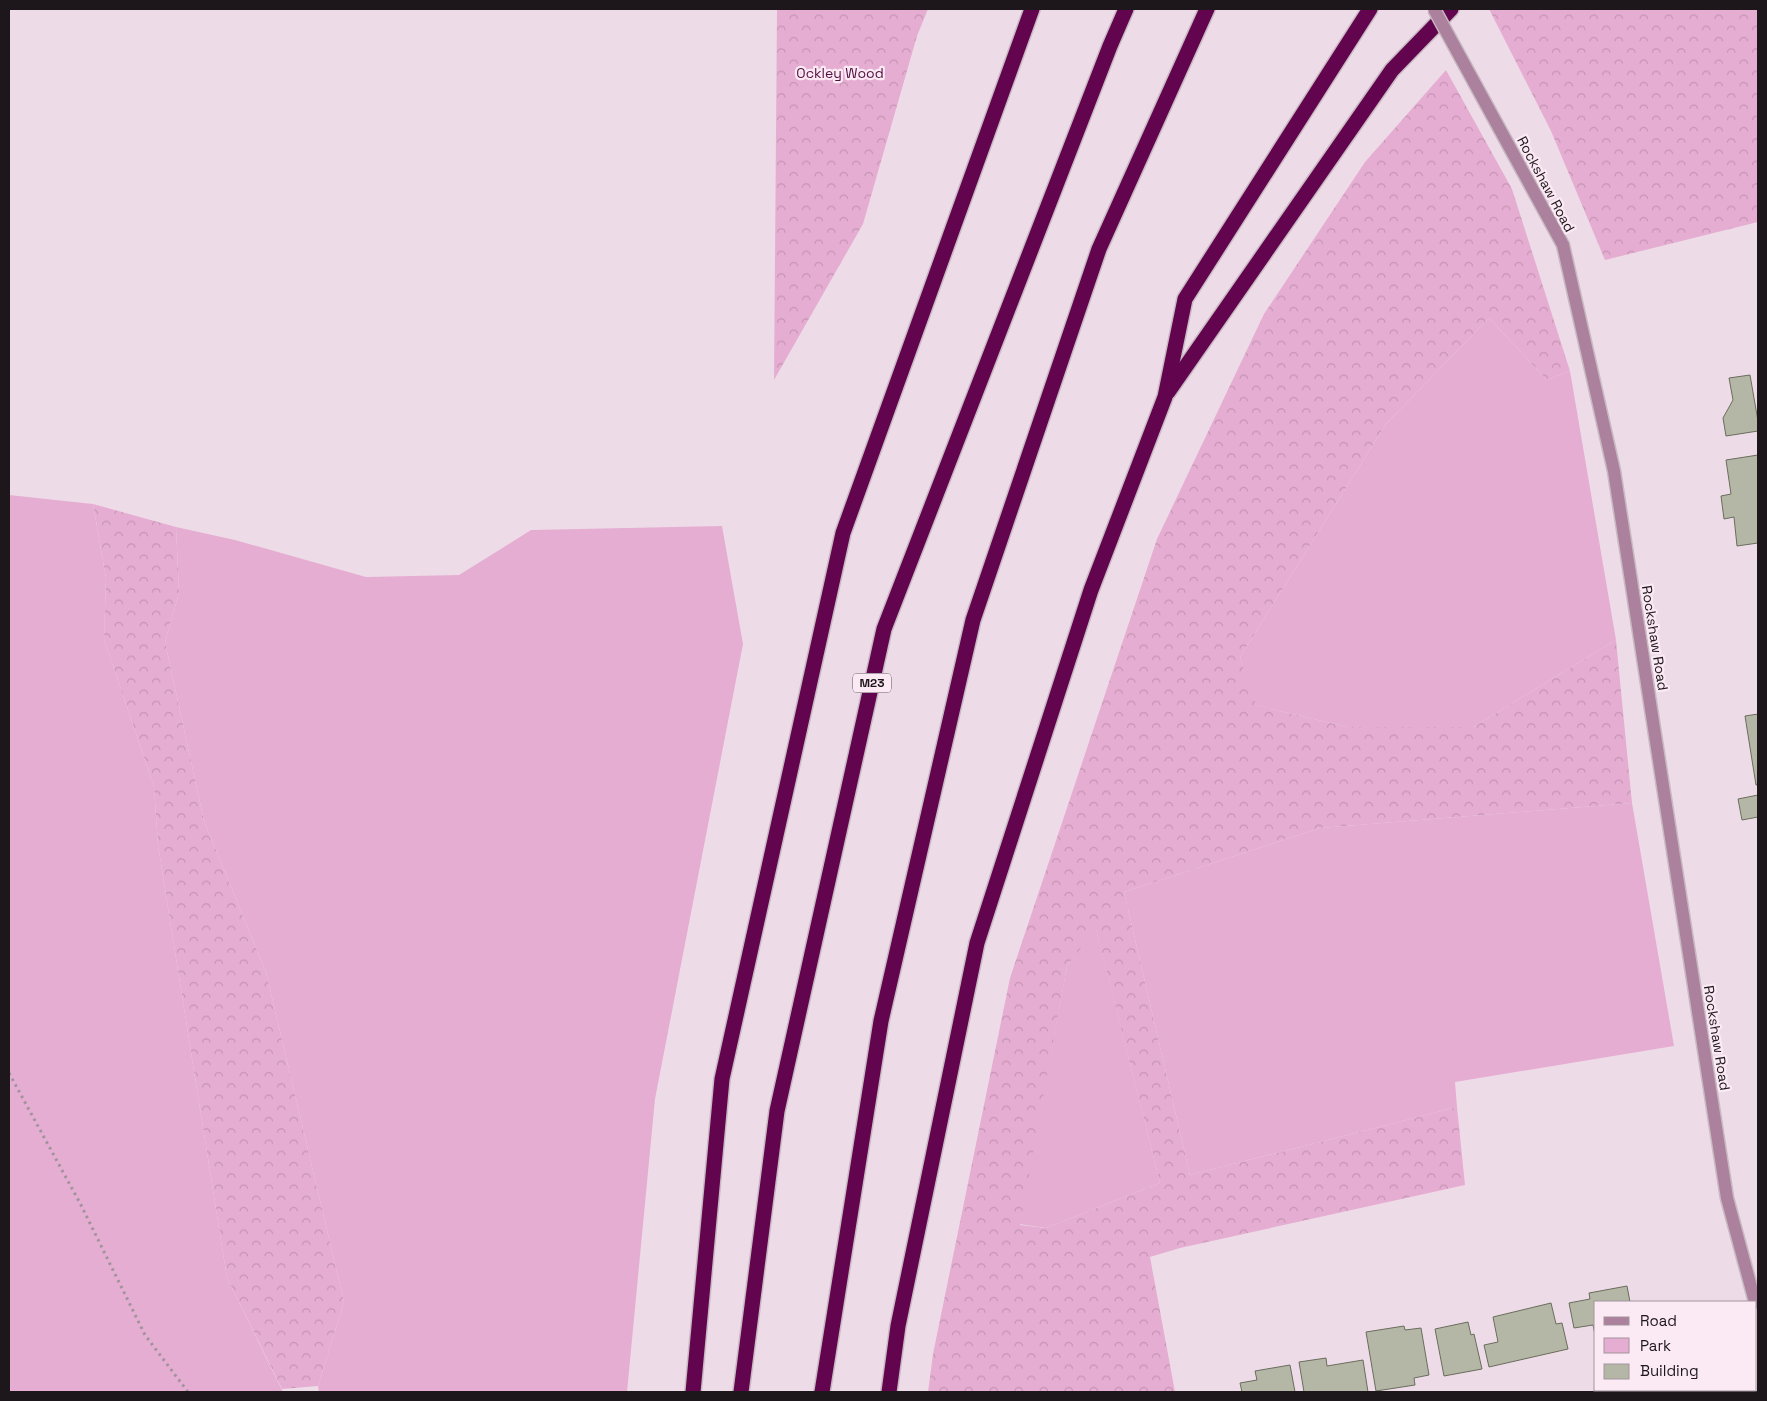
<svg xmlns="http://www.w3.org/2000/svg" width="1767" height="1401" font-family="'Space Grotesk',sans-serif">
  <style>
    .green { fill: #e6add2 }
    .forest { fill: url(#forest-crowns); fill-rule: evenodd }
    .building { fill: #b5b7a6; stroke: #6a6c5d }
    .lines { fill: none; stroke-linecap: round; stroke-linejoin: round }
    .tertiary-casing { stroke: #c8b9c2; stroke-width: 15 }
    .motorway-casing { stroke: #c8b9c2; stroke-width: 18 }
    .path { stroke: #a0939b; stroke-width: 3; stroke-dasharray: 2.5 4; stroke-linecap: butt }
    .tertiary { stroke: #ac819d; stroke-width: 12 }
    .motorway { stroke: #62044e; stroke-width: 15 }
    .tertiary-bridge-casing { stroke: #c8b9c2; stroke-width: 15; stroke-linecap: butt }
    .tertiary-bridge { stroke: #ac819d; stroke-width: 12 }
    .labels { text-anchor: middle; stroke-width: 4.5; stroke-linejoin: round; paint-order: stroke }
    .shield { fill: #fbe9f4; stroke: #60565c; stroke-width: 1 }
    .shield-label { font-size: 12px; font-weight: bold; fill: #1d171b }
    .park-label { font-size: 14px; fill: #510e40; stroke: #fbe9f4 }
    .street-label { font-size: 14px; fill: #1d171b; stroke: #fbe9f4 }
  </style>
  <defs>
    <pattern id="forest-crowns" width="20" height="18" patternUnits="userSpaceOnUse" patternTransform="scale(1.25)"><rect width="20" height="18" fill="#e6add2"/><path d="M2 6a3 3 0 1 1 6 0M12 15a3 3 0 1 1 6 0" fill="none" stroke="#c594b4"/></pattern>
  </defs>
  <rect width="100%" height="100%" fill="#eddce7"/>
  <g class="green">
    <path d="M1489 318 1547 380 1570 371 1616 640 1473 727H1347L1255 705 1240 657 1386 424Z"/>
    <path d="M9 495 93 504 106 578 104 639 154 787 158 845 227 1278 283 1392H9Z"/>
    <path d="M722 526 743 644 655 1099 627 1392H319L318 1386 344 1302 266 972 204 821 165 642 179 593 176 527 235 540 366 577 459 575 531 530Z"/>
    <path d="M1632 803 1674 1046 1455 1082 1457 1107 1190 1175 1124 892 1320 828Z"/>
    <path d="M1096 928 1160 1183 1046 1228 1019 1224 1067 966Z"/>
  </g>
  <g class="forest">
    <path d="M777 9H928L917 36 863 224 774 380Z"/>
    <path d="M1489 9H1758V222L1605 260 1551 131Z"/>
    <path d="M1446 70 1512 189 1570 371 1547 380 1489 318 1386 424 1240 657 1256 705 1347 727H1473L1616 640 1632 803 1320 828 1124 892 1190 1175 1457 1107 1465 1185 1180 1248 1150 1257 1175 1392H928L933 1354 1010 978 1157 539 1264 314 1365 162ZM1096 929 1160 1183 1046 1228 1020 1225 1067 966Z"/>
    <path d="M93 504 176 527 179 593 165 642 204 821 266 972 344 1302 318 1386 282 1389 227 1278 158 845 154 787 104 639 106 578Z"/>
  </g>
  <g class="building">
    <path d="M1750 375 1758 421V431L1726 436 1723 418 1733 400 1729 378Z"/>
    <path d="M1758 455V543L1737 546 1734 517 1724 519 1721 496 1731 494 1726 460Z"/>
    <path d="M1758 714V785H1756L1745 716Z"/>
    <path d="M1758 795V817L1742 820 1738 799Z"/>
    <path d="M1627 1286 1630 1302H1596V1340L1593 1325 1574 1328 1569 1303 1590 1299 1589 1293Z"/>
    <path d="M1551 1303 1556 1324 1562 1323 1568 1349 1489 1367 1484 1345 1498 1342 1493 1317Z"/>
    <path d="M1468 1322 1471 1335 1474 1334 1482 1369 1444 1376 1435 1329Z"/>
    <path d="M1404 1326 1405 1330 1421 1328 1429 1375 1414 1378 1415 1385 1376 1391 1366 1332Z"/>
    <path d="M1326 1358 1327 1366 1363 1360 1368 1392H1304L1299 1362Z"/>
    <path d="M1290 1365 1295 1392H1242L1240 1383 1257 1380 1255 1371Z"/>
  </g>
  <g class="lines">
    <defs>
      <path id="tertiary" d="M1563 245 1614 471 1727 1198 1755 1302"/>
      <g id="motorway">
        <path d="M1168 392 1392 70 1451 9"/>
        <path d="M693 1392 722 1079 843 533 1032 9"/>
        <path d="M741 1392 777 1111 884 629 1110 46 1126 9"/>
        <path d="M822 1392 881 1021 973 620 1099 249 1207 9"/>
        <path d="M889 1392 898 1326 977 943 1091 590 1165 397 1185 299 1370 9"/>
      </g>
    </defs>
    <use href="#tertiary" class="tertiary-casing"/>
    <use href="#motorway" class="motorway-casing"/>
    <path class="path" d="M9 1073 81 1205 145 1335 188 1392"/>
    <use href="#tertiary" class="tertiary"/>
    <use href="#motorway" class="motorway"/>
    <defs>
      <path id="tertiary-bridge" d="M1434 9 1563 245"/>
    </defs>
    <use href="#tertiary-bridge" class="tertiary-bridge-casing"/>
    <use href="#tertiary-bridge" class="tertiary-bridge"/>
  </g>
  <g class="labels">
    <rect class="shield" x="853" y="673.5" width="38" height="19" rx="4"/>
    <g class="shield-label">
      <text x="872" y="687">M23</text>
    </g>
    <g class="park-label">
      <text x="840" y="78">Ockley Wood</text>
    </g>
    <g class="street-label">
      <text transform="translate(1546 184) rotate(62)" y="5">Rockshaw Road</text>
      <text transform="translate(1655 638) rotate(81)" y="5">Rockshaw Road</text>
      <text transform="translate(1717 1038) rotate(81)" y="5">Rockshaw Road</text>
    </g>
  </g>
  <rect width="1767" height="1401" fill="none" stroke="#1d171b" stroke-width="20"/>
  <rect x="1594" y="1301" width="162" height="90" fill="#fbe9f4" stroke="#a2959d"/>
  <rect x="1604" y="1317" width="25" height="8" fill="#ac819d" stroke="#a2959d"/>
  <text x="1640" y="1326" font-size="15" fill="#1d171b">Road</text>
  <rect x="1604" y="1338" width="25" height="15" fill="#e6add2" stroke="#a2959d"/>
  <text x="1640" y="1351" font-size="15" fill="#1d171b">Park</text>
  <rect x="1604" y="1364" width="25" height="15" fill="#b5b7a6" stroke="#a2959d"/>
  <text x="1640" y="1376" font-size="15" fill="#1d171b">Building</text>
</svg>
